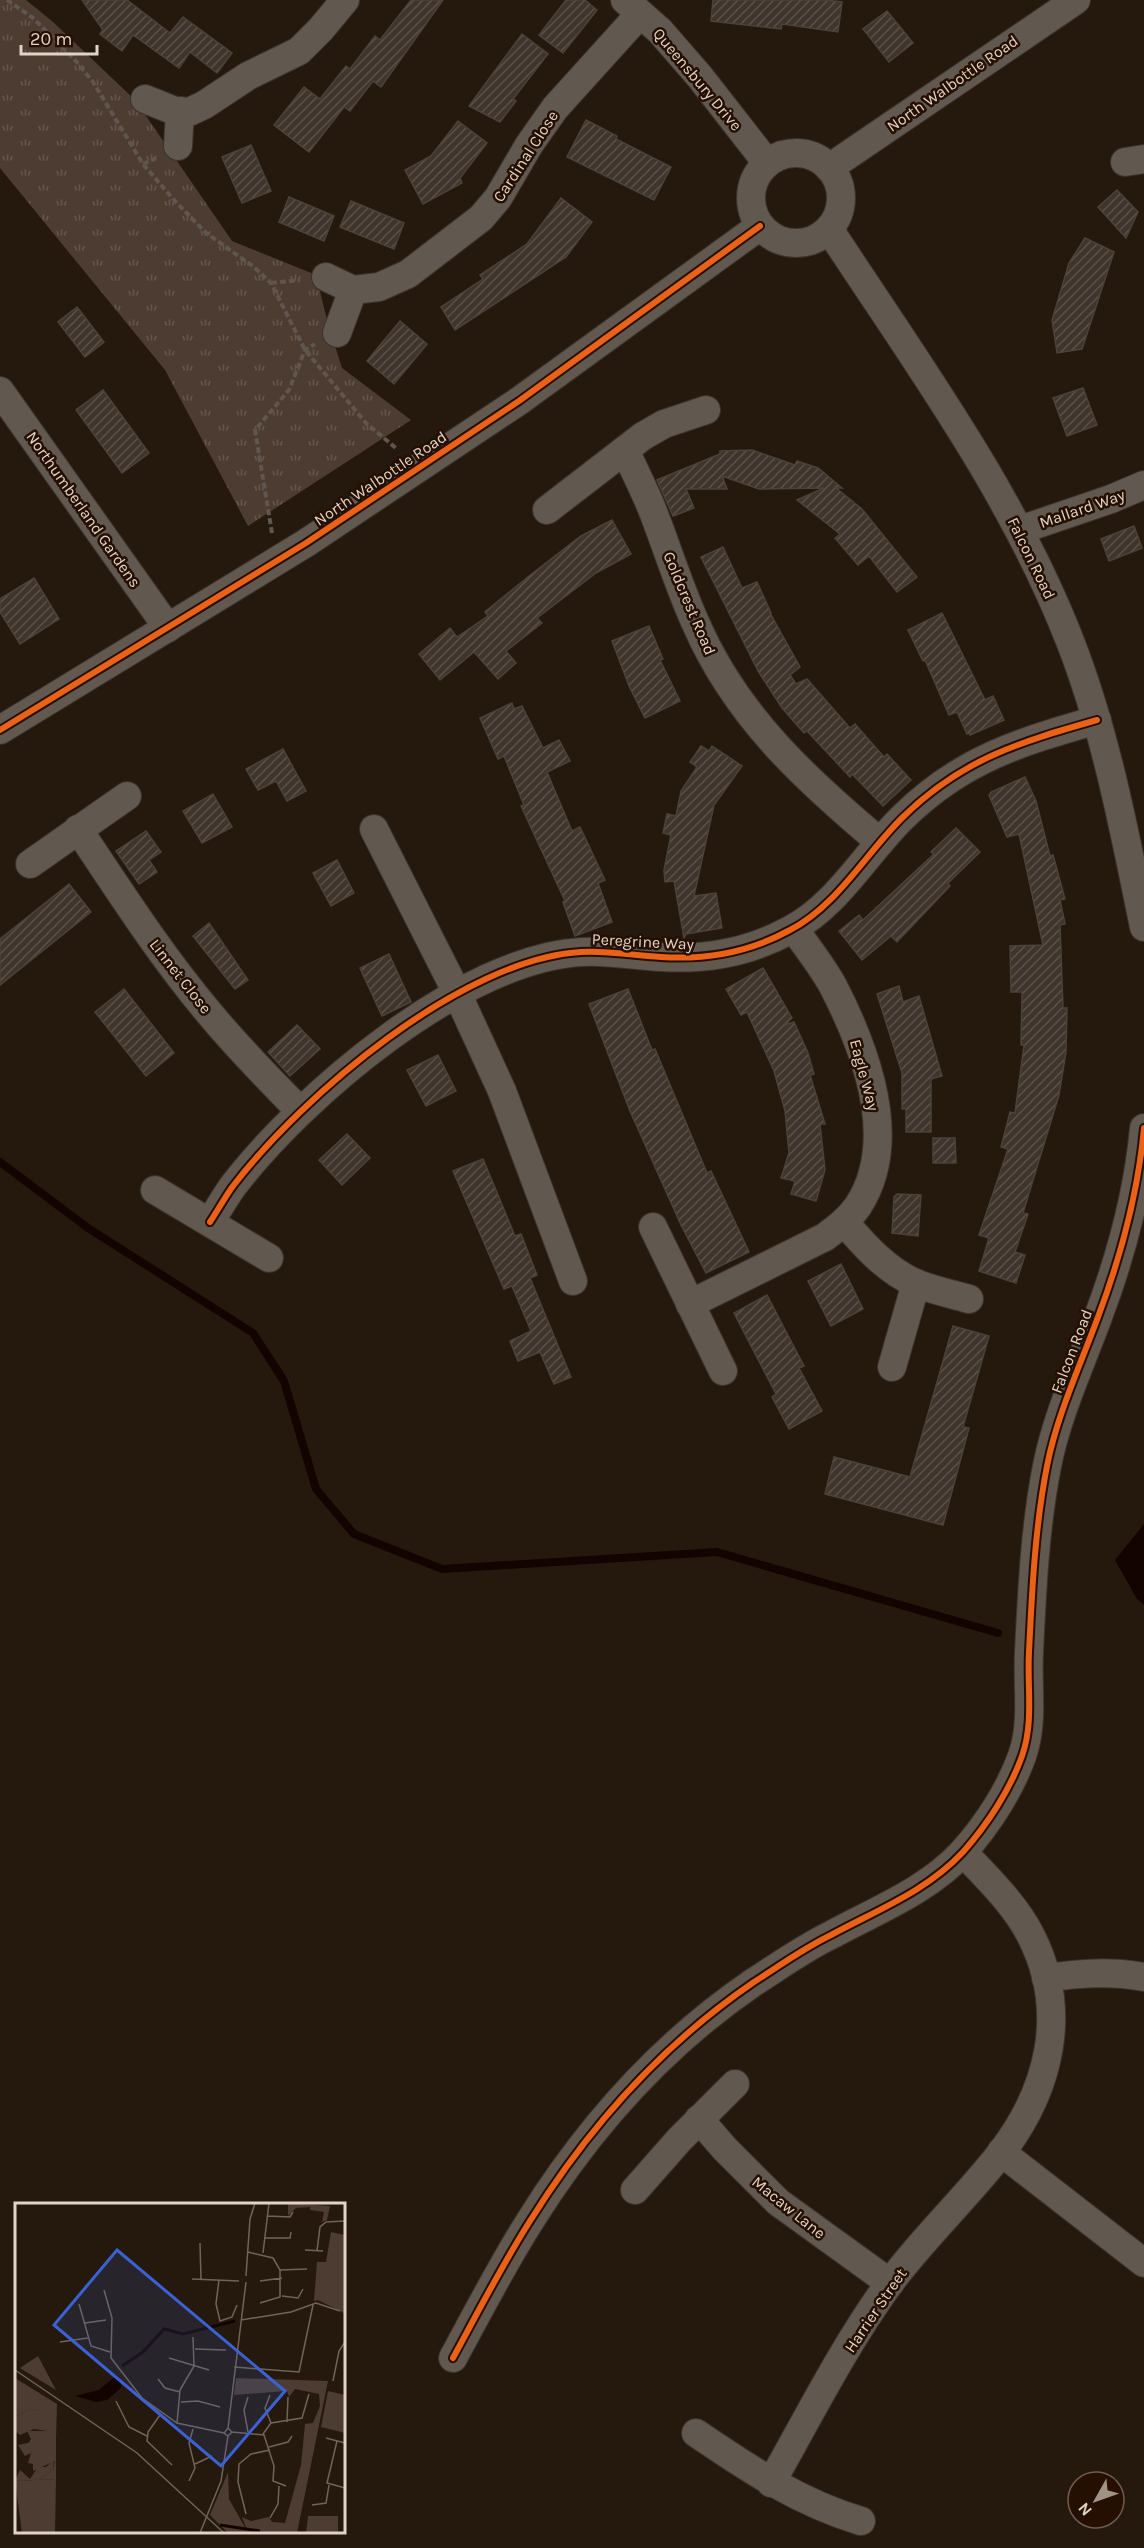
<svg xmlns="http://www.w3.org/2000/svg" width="1144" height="2548" font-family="Karla,sans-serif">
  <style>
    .grass { fill: url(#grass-tufts) }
    .water { fill: #140401 }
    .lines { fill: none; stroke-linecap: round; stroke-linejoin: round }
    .stream { stroke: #140401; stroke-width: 8 }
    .building { fill: url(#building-hatch); stroke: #4c4238; stroke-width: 1.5 }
    .minor-casing { stroke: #3c332c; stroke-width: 30 }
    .path { stroke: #5f564f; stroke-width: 4; stroke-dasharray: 6 3; stroke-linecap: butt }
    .minor { stroke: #61584f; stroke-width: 28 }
    .cycleway-casing { stroke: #240f00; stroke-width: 10 }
    .cycleway { stroke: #ea6118; stroke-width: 6 }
    .labels { text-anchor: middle; stroke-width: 5; stroke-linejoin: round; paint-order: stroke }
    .street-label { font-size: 16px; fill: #e2d3c7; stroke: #240f00 }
    .inset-river { fill: none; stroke: #140401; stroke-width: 3 }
    .inset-road { fill: none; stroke: #716358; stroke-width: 1.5 }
    .view { fill: #3b62d5; fill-opacity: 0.15; stroke: #3b62d5; stroke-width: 3 }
    .inset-edge { fill: none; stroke: #e2d3c7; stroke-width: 3 }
  </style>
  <defs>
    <pattern id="grass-tufts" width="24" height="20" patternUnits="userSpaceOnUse" patternTransform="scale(1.5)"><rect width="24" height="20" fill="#4d3c31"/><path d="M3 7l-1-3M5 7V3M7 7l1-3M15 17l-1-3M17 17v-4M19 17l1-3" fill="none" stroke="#66574d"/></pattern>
    <pattern id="building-hatch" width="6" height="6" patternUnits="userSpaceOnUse" patternTransform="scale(1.5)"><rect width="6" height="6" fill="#3f352c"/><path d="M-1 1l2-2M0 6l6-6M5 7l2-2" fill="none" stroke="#5a5149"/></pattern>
  </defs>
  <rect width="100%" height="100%" fill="#25190e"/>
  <path class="grass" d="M0 0H26L53 22 135 100 232 241 316 275 328 324 342 368 411 420 248 526 165 370 0 168Z"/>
  <path class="water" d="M1144 1524V1605L1137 1599 1115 1560Z"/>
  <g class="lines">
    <path class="stream" d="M0 1162 88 1228 253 1333 284 1381 316 1489 354 1534 442 1569 717 1552 998 1633"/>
  </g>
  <g class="building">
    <path d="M82 0H127L170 33 183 17 232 53 217 73 190 52 179 68 133 35 122 51 100 34 103 30Z"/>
    <path d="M411 0H443L381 87 373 81 350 111 344 107 309 152 274 125 304 87 320 99 346 66 350 69 375 36 380 40Z"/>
    <path d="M566 0H585L597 10 563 53 539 35Z"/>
    <path d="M713 0H826L842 2 838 32 782 24 781 29 711 21Z"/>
    <path d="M887 11 913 43 889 62 863 29Z"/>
    <path d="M522 34 548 54 513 99 516 101 500 122 469 106Z"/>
    <path d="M586 120 617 136 616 139 671 167 654 200 567 157Z"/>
    <path d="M458 121 487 143 460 178 462 183 423 204 405 170 431 156Z"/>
    <path d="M251 145 271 191 242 203 222 157Z"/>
    <path d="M1117 190 1138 212 1126 238 1098 207Z"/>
    <path d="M289 197 334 216 324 241 279 222Z"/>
    <path d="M561 198 592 222 566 257 455 330 441 307 483 279 480 275 527 244Z"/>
    <path d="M351 201 404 223 394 249 340 227Z"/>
    <path d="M1085 238 1114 252 1082 349 1057 353 1052 320 1069 263Z"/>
    <path d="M77 307 104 342 85 357 58 322Z"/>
    <path d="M400 321 427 344 394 384 367 361Z"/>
    <path d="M1083 388 1097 425 1067 436 1053 398Z"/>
    <path d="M103 390 149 453 122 473 76 410Z"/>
    <path d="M752 450 795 465 797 461 818 468 842 488H836L862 509 917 577 897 592 869 556 858 565 835 538 840 534 797 500 824 488 759 489 722 476 727 489H686L694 508 673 516 657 480 720 454V451Z"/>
    <path d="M612 520 631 554 596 573 537 618 542 623 506 651 516 663 498 679 474 652 440 680 419 654 450 628 457 637 488 616 485 612 529 576 581 536Z"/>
    <path d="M1134 526 1142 548 1109 561 1101 539Z"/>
    <path d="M723 547 742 588 757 582 771 613H770L800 667 790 675 796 684 807 679 850 728 855 724 884 757 887 754 911 780 883 806 852 774 850 777 807 731 804 733 782 708 758 671 701 557Z"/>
    <path d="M34 578 59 619 20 644 0 612V599Z"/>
    <path d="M942 613 985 700 993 696 1004 720 970 735V733L967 734 957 712 949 715 925 660 923 661 908 630Z"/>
    <path d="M649 626 663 659 660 660 680 701 645 718 629 686 612 641Z"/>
    <path d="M512 703 514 709 522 706 543 748 559 740 570 761 547 772 572 831 580 827 605 880 598 883 612 922 575 936 563 902 565 901 521 806 524 805 504 756 498 759 480 718Z"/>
    <path d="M701 746 709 751 712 746 742 766 714 805 694 896 716 893 722 928 686 934 684 938 674 881 665 882 664 870 671 835 663 833 667 814 676 816 681 791 697 767 690 762Z"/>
    <path d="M283 749 306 791 287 801 276 781 258 790 246 769Z"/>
    <path d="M1025 777 1036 801 1050 856 1053 855 1065 899 1060 900 1065 924 1060 925 1063 1008H1067L1066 1052 1059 1095 1023 1213 1028 1214 1015 1252 1025 1255 1016 1283 979 1271 989 1238 979 1235 1008 1149 1001 1147 1010 1112 1015 1113 1024 1045H1021L1022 992H1011L1010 946 1043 945 1019 834 1007 837 989 795 991 792Z"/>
    <path d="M213 794 232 827 202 843 183 811Z"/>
    <path d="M956 828 980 852 948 883 950 886 897 942 891 936 862 960 839 931 859 915 863 920 934 854 931 852Z"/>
    <path d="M146 831 161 852 149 860 157 872 139 884 116 851Z"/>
    <path d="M337 860 354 893 331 906 313 873Z"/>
    <path d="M69 884 91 912 0 985V939Z"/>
    <path d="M209 923 248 980 235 989 193 936Z"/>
    <path d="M389 954 411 1002 382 1016 360 968Z"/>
    <path d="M763 968 792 1018 785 1025 794 1022 808 1053 814 1074 810 1075 825 1124H820L825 1170 816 1201 791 1194 795 1181 781 1178 789 1153 785 1111 774 1071 747 1012 741 1015 726 989Z"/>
    <path d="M899 986 903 1002 919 996 942 1076 931 1079V1132H906V1109H902V1073L877 994Z"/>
    <path d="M124 989 174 1053 146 1076 95 1012Z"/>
    <path d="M628 989 652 1050 655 1049 707 1173 711 1171 749 1252 706 1273 681 1225 630 1111 589 1004Z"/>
    <path d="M297 1025 320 1049 290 1076 268 1052Z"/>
    <path d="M438 1055 456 1091 426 1106 407 1070Z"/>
    <path d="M347 1134 370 1158 342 1185 319 1160Z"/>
    <path d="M933 1138H955L956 1163H933Z"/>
    <path d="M483 1159 515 1236 521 1234 537 1275 530 1278 571 1377 554 1384 540 1352 518 1361 510 1341 531 1331 512 1286 504 1289 453 1171Z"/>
    <path d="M897 1194 921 1195 918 1236 892 1233 894 1197Z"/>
    <path d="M841 1264 863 1309 831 1326 808 1281Z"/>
    <path d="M767 1295 804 1366 799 1368 822 1411 789 1429 772 1397 776 1394 734 1313Z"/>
    <path d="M953 1326 989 1336 963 1427 969 1428 943 1525 825 1494 834 1457 910 1477Z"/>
  </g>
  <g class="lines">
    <defs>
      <g id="minor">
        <path d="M625 0 660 31 700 77 767 163"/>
        <path d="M145 99 175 111 189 112 204 105 248 76 299 51 321 29 345 0"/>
        <path d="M178 146 180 111"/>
        <circle cx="796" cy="198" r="45"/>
        <path d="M1125 162 1144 159"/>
        <path d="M829 168 1076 0"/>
        <path d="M829 229C916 362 1012 492 1070 641 1106 733 1124 830 1144 927"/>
        <path d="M326 277 353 290 379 287 408 274 481 218 498 198 529 145 555 108 640 14"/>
        <path d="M337 333 353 290"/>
        <path d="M0 391 168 628"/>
        <path d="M625 450C634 470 644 489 652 509 667 547 679 587 696 624 736 716 805 779 880 842"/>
        <path d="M547 510 643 436 664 424 706 410"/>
        <path d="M1020 530 1111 499 1144 485"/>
        <path d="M0 730 306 543 519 401 760 226"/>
        <path d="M78 829C120 892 161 956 210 1014 238 1048 270 1080 300 1111"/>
        <path d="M374 829 457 993 502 1091 573 1281"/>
        <path d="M30 864 127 796"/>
        <path d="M155 1190 269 1258"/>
        <path d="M210 1222C218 1210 225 1197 233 1186 303 1095 462 959 581 952 608 950 634 956 661 957 706 960 750 952 790 930 837 906 866 853 903 817 962 759 1020 742 1097 720"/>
        <path d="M844 1222C865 1246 886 1270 915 1283 932 1290 952 1294 969 1299"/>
        <path d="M653 1227 723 1371"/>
        <path d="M690 1304 825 1237C837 1228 849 1219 858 1206 901 1140 865 1048 833 986 822 966 807 947 794 929"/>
        <path d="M892 1367 916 1283"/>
        <path d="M1046 1978C1080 1973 1110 1971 1144 1977"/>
        <path d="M699 2119 725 2149 778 2202 890 2283"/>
        <path d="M1001 2152 1144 2263"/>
        <path d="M635 2190 679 2140 735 2084"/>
        <path d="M453 2358C478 2312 502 2265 530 2221 588 2128 663 2044 754 1982 779 1966 804 1948 831 1935 877 1910 927 1891 963 1852 987 1825 1010 1790 1022 1756 1034 1722 1027 1688 1029 1652 1032 1590 1035 1527 1047 1466 1057 1415 1080 1366 1098 1317 1121 1256 1138 1193 1144 1128"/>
        <path d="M696 2433C749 2469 800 2503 861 2521"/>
        <path d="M771 2483C809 2416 844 2346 889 2284 923 2238 966 2198 1001 2153 1050 2089 1069 2011 1031 1936 1015 1904 987 1878 963 1852"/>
      </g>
    </defs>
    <use href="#minor" class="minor-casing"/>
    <g class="path">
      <path d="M7 0 33 18 75 60 93 82 143 164 174 200 206 233 254 267 271 283 305 350 366 423 397 449"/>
      <path d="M143 164 156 158"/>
      <path d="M271 283 300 280"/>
      <path d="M272 533 255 430 289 390 305 350 315 344"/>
    </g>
    <use href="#minor" class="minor"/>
    <defs>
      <g id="cycleway">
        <path d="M0 730 306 543 519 401 760 226"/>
        <path d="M210 1222C218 1210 225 1197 233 1186 303 1095 462 959 581 952 608 950 634 956 661 957 706 960 750 952 790 930 837 906 866 853 903 817 962 759 1020 742 1097 720"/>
        <path d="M453 2358C478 2312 502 2265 530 2221 588 2128 663 2044 754 1982 779 1966 804 1948 831 1935 877 1910 927 1891 963 1852 987 1825 1010 1790 1022 1756 1034 1722 1027 1688 1029 1652 1032 1590 1035 1527 1047 1466 1057 1415 1080 1366 1098 1317 1121 1256 1138 1193 1144 1128"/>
      </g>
    </defs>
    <use href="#cycleway" class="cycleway-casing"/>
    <use href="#cycleway" class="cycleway"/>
  </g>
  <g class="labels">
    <g class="street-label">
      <text transform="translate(698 79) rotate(50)" y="6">Queensbury Drive</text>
      <text transform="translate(952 83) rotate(-35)" y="6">North Walbottle Road</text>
      <text transform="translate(525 156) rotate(-57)" y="6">Cardinal Close</text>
      <text transform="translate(380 478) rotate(-34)" y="6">North Walbottle Road</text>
      <text transform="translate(1082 508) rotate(-19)" y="6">Mallard Way</text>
      <text transform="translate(84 509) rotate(55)" y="6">Northumberland Gardens</text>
      <text transform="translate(1032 558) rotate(64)" y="6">Falcon Road</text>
      <text transform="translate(690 603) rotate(67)" y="6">Goldcrest Road</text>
      <text transform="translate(643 941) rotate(3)" y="6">Peregrine Way</text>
      <text transform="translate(181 976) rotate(52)" y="6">Linnet Close</text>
      <text transform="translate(865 1075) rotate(75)" y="6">Eagle Way</text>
      <text transform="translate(1071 1351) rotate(-69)" y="6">Falcon Road</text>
      <text transform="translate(789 2207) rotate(39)" y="6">Macaw Lane</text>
      <text transform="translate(875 2310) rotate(-56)" y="6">Harrier Street</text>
    </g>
  </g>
  <g transform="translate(15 2203)">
    <rect width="330" height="330" fill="#25190e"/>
    <path d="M273 0 315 3 312 17 307 19 309 9 295 7V4L281 5 273 13ZM316 29 330 32 329 110 303 97 299 98 302 59H311ZM221 175 313 178 282 330 232 328 227 314 236 318 254 314 257 319 270 320 286 262 290 221 298 220 305 203 304 191 280 186 274 194 272 188 219 192ZM313 188 330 192V230L306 224ZM15 206 32 207V228L19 226 5 232 0 228V214ZM36 235 41 236V276L24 277 38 266 40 258 18 268V261L13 260 16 250 10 253 3 242ZM293 313H323V330H291Z" fill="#4d3c31"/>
    <path d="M23 153 41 187 5 165ZM0 175 42 201 41 236 13 241 16 236 12 228H32V208L15 206 0 214ZM39 257 38 266 24 277 0 278 5 267 15 276 23 264H31ZM213 269 214 296 232 328 240 330H213L195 312Z" fill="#4d3c31"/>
    <path d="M41 276 40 330H7L0 278Z" fill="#4d3c31"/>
    <path d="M4 220a8 8 0 1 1 16 0a8 8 0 1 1-16 0Z" fill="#4d3c31"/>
    <path d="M98 175H105L106 185 92 197 81 199 60 193 84 187Z" fill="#140401"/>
    <path class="inset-river" d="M107 163 128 149 149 126 168 131 220 118M205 322 245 328"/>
    <path class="inset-road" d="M253 13 275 14 278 9M249 35H275L276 29M185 40 186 77M290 47 308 48M302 48 305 24 311 19 330 18M233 49 258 55 265 67V94L245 100M248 50 254 0M265 67 292 66M231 73 235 16 240 0M177 76 224 78M204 77 201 101 205 118 217 114 222 102M245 78 267 75M89 87 97 115 96 155 127 195 162 220 209 230M267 93 283 95 288 86M64 101 76 143 95 149M226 117 276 109 301 100 325 108M70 120 91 117M45 139 73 135M180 146 211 147M154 155 194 167M219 164 284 169 298 102M0 167 122 250 209 330M143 176 150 185 165 189M318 178 324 148 330 139M255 192 250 205 256 220M101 198 114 224 132 233M166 199 183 198 205 204M145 212 133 229 132 238 157 262M272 219 273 194M162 220 165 187 179 163 178 134M213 225 231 79M217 229 213 233 209 230 213 225 217 229 249 232 259 263 258 278 271 283M233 229 229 207 233 194M248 231 256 220 287 215 294 191M311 235 330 240M322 238 312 280 330 285M254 244 273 239 277 233M180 261 197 253M174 278 180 265 174 240 178 226M297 302 311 300 314 282M231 311 223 279 224 261 236 251 255 247M255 315 263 301 264 283M185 330 206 278 213 233"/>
    <path class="view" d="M102 47 270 188 206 263 39 122Z"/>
    <rect width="330" height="330" class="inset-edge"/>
  </g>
  <g transform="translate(1096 2500) rotate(230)"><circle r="28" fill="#240f00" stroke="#705d50" stroke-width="1.5"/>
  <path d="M0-4.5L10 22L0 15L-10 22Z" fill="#a09286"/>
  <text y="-9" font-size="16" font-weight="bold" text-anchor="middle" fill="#e2d3c7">N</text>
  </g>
  <path d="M21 45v9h76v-9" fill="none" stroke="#e2d3c7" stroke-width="3"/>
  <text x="30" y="45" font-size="18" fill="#e2d3c7" stroke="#240f00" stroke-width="4.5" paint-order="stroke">20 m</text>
</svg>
